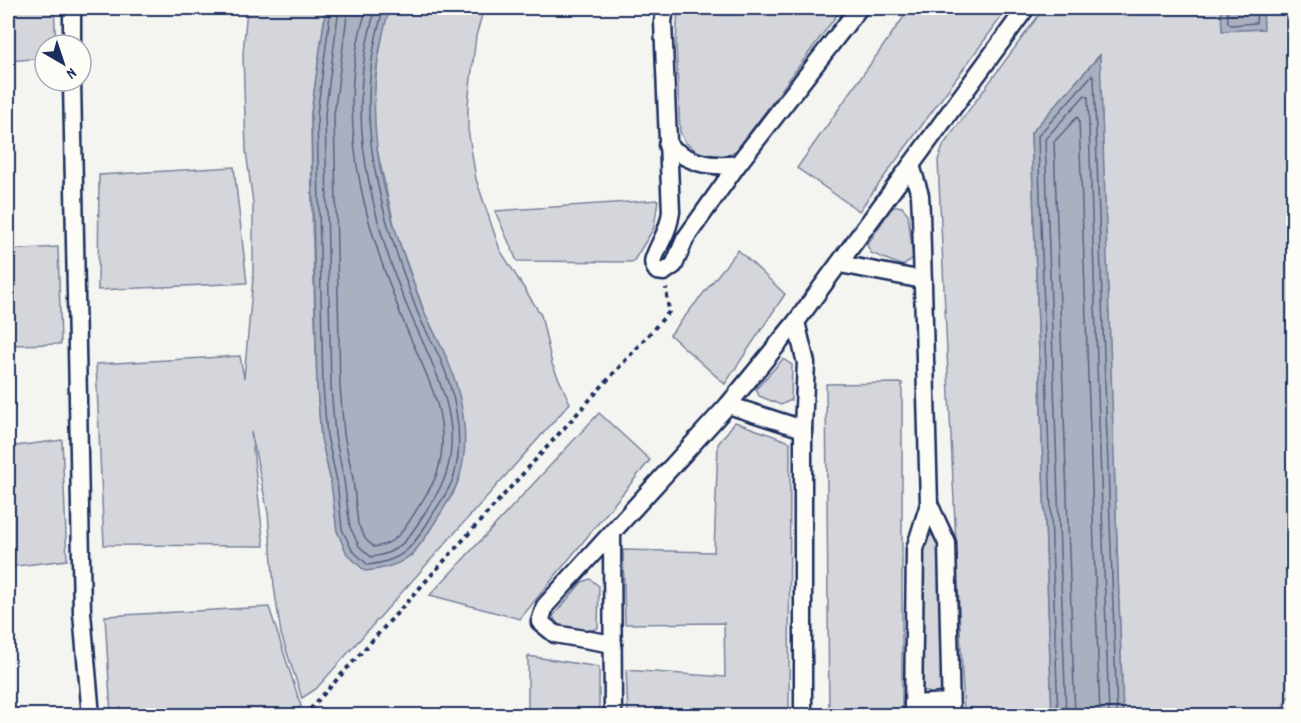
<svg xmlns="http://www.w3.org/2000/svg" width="1301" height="723" font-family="Dekko,sans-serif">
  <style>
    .green { fill: #d4d6db; stroke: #78829c; stroke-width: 1.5 }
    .water { fill: #aab0bf; stroke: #717c98; stroke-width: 1.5 }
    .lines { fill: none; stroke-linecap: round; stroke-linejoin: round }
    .shore { stroke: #546385; stroke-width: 1.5 }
    .street-casing { stroke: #1b2f5e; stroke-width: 21 }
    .path { stroke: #1b2f5e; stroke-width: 4; stroke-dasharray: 4.5 4.5; stroke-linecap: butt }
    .street { stroke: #fdfcf7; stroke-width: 16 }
  </style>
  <rect width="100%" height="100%" fill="#f4f4f1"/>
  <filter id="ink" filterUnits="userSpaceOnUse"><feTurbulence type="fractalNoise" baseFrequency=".0167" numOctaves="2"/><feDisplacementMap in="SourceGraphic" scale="12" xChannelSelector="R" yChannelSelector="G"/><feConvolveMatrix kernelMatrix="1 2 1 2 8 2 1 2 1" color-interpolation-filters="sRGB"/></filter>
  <g filter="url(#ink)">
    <g class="green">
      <path d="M8 8H54L56 45H45V58L8 61Z"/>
      <path d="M247 8H326L311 113 312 212 317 387 321 438 331 482 337 531 412 556 453 494 460 476 445 355 424 311 396 233 374 137V87L384 25 390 8H484L476 36 468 104V129L476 179 500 250 541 315 552 364 570 403 316 689 302 698 281 634 274 586 268 513 251 432 264 546 104 545 96 364 240 356 244 378 253 278V203L246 151 243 54Z"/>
      <path d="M678 8H842L737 150 726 156H703L685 142 680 132 676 44Z"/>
      <path d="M910 8H1008L859 211 797 168Z"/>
      <path d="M1044 8H1293L1294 695 1287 698 1279 715H1123L1099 56 1031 133 1052 715H964L938 160 944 144Z"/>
      <path d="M234 167 247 283 98 290 99 175Z"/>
      <path d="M658 200 654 228 633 262 517 261 495 211Z"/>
      <path d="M896 206 902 207 908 214 913 258 903 266 871 253 867 245 891 209Z"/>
      <path d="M58 247 61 344 8 345V250Z"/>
      <path d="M738 250 785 294 725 384 670 335Z"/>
      <path d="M783 359 792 365 791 400 781 405 759 396 756 389Z"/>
      <path d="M902 383V715H829L826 384Z"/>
      <path d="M599 413 650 460 520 619 430 595Z"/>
      <path d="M735 422 790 442 789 715H628L626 670 725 677 724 623 625 624 623 550 714 552 718 444Z"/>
      <path d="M62 440 67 560 8 567V447Z"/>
      <path d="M932 535 939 539 944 686 939 692 931 694 922 689V541Z"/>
      <path d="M590 579 599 586 598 628 586 632 557 625 553 616 582 582Z"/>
      <path d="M269 607 301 706 291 715H111L105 616Z"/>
      <path d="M528 656 599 667V715H528Z"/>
    </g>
    <g class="water">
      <path d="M326 8H390C371 67 370 127 384 187 393 228 408 269 423 309 429 324 438 339 445 354 461 390 472 439 459 478 454 494 444 508 435 522 415 555 405 567 365 571L347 554 337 531 331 482 321 438 317 387 311 113Z"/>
      <path d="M1221 8H1263L1264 29 1222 31Z"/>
      <path d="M1100 55 1123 715H1052L1031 133Z"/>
    </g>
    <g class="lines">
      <g class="shore">
        <path d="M331 8 317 114 323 387 327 436 337 481 342 529 352 550 368 565C403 561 412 548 430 519 438 505 449 492 454 476 465 438 455 392 439 356 432 341 423 327 417 311 402 271 387 229 378 186 365 126 365 66 384 8"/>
        <path d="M339 8 325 114 331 387 335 435 344 480 350 527 359 546 371 557C398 554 409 539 422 517 431 503 441 490 446 474 464 419 433 366 412 318 394 277 379 231 370 187 357 127 357 67 376 8"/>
        <path d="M348 8 334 115 340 386 344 434 353 479 358 524 366 540 374 547C395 545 404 530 414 514 422 500 434 486 438 470 454 414 421 367 402 318 386 276 370 232 361 188 349 128 347 67 367 8"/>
        <path d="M1227 8 1228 22 1231 25 1256 23 1257 8"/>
        <path d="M1058 716 1038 136 1092 75 1094 78 1117 716"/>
        <path d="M1066 716 1045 139 1085 95 1088 97 1109 716"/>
        <path d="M1075 716 1054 142 1077 117 1079 120 1100 716"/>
      </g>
      <defs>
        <g id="street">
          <path d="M72 8V45"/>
          <path d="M665 8 663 22 671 212C668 233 661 239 654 258 652 263 654 267 657 271L664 272 674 265 685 239 738 164 859 8"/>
          <path d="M72 81 82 613 91 716"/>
          <path d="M667 145C690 163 709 168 738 164"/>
          <path d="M911 165 920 195 921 214 929 504 915 549 913 716"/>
          <path d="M840 264 923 280"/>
          <path d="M796 322 806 363 803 429V716"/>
          <path d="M728 405 803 429"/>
          <path d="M929 504 947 543 951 716"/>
          <path d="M612 535 613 716"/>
          <path d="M613 644 555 634 540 622 545 606 728 405 796 322 1026 8"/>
          <path d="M913 704 950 702"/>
        </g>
      </defs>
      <use href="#street" class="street-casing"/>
      <path class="path" d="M304 716 669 312 666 288"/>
      <use href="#street" class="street"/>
    </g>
  </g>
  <rect width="1301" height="723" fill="none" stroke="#fdfcf7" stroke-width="30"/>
  <rect x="15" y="15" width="1271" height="693" fill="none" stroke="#1b2f5e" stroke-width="2" filter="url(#ink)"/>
  <g transform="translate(63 63) rotate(141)"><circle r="28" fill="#fdfcf7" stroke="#a3aaba" stroke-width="1.5"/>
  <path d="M0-4.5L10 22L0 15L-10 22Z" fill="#1b2f5e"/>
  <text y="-9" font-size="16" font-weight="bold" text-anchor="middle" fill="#1b2f5e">N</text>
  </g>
</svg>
